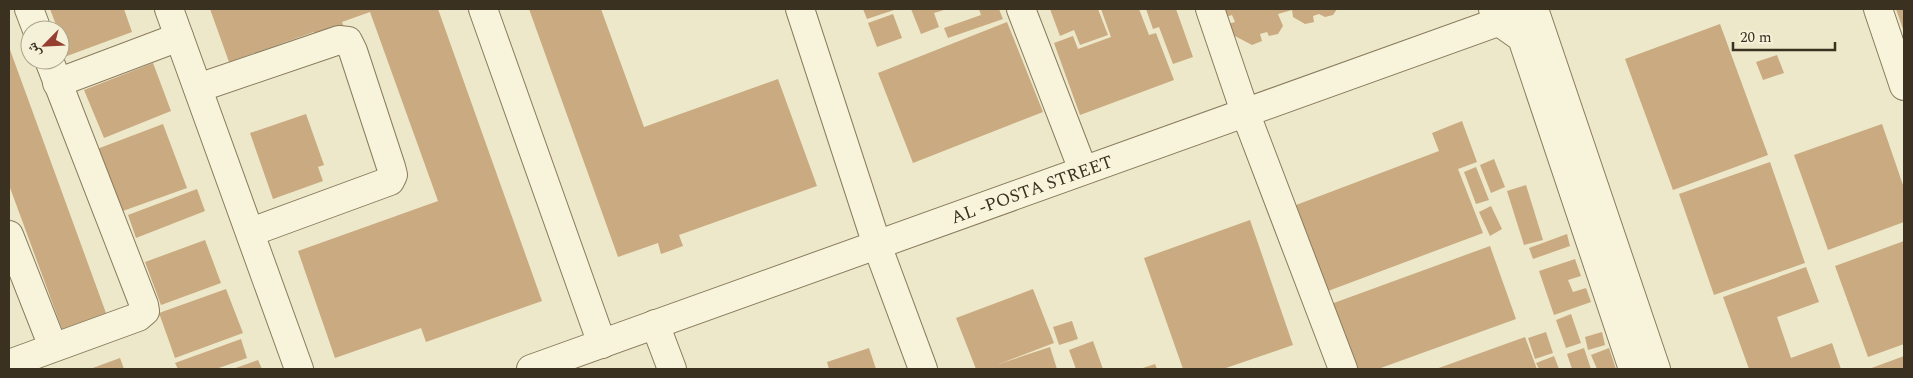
<svg xmlns="http://www.w3.org/2000/svg" width="1913" height="378" font-family="Spectral,'Noto Naskh Arabic',serif">
  <style>
    .building { fill: #caaa80 }
    .lines { fill: none; stroke-linecap: round; stroke-linejoin: round }
    .minor-casing { stroke: #897b5e; stroke-width: 30 }
    .minor { stroke: #f8f4dc; stroke-width: 28 }
    .labels { text-anchor: middle; stroke-width: 5; stroke-linejoin: round; paint-order: stroke }
    .street-label { font-size: 18px; fill: #3a3121; stroke: #f5f1d8 }
  </style>
  <rect width="100%" height="100%" fill="#ede8c9"/>
  <g class="building">
    <path d="M50 9H124L132 32 67 56 60 37V30H58Z"/>
    <path d="M210 9H438L542 301 426 342 421 328 335 358 298 251 438 201 370 12 342 22 345 30 317 40 314 32 229 62Z"/>
    <path d="M529 9H601L644 127 778 79 817 186 679 235 683 246 661 254 658 243 618 257Z"/>
    <path d="M863 9H897L867 19Z"/>
    <path d="M911 9H947L934 13 939 27 921 34Z"/>
    <path d="M979 9H999L1003 19 948 38 944 28 981 15Z"/>
    <path d="M1050 9H1098L1108 35 1080 45 1074 30 1060 36Z"/>
    <path d="M1101 9H1139L1149 35 1156 33 1174 80 1080 115 1054 43 1073 36 1078 49 1111 37Z"/>
    <path d="M1146 9H1176L1193 57 1173 64 1159 27 1153 29Z"/>
    <path d="M1223 9H1337L1333 15 1325 17 1319 14 1313 16 1314 22 1305 24 1293 17 1292 10 1278 14 1283 26 1278 34 1269 36 1267 32 1260 34 1262 41 1252 45 1233 35 1228 24 1235 22 1232 15 1226 17Z"/>
    <path d="M1896 9H1904V32Z"/>
    <path d="M893 14 902 38 877 47 868 23Z"/>
    <path d="M1007 22 1043 112 913 163 878 73Z"/>
    <path d="M1720 24 1768 155 1673 190 1625 59Z"/>
    <path d="M9 47 106 313 62 329 9 185Z"/>
    <path d="M1777 55 1784 73 1763 80 1756 62Z"/>
    <path d="M153 63 171 111 104 138 84 90Z"/>
    <path d="M306 114 324 165 318 167 323 181 273 199 250 133Z"/>
    <path d="M1462 121 1477 162 1458 169 1483 233 1328 291 1296 205 1439 151 1432 133Z"/>
    <path d="M163 124 187 188 120 212 97 149Z"/>
    <path d="M1882 124 1904 188V222L1828 250 1794 155Z"/>
    <path d="M1494 159 1505 187 1491 193 1480 165Z"/>
    <path d="M1770 162 1805 263 1714 295 1679 194Z"/>
    <path d="M1476 167 1489 200 1476 204 1464 172Z"/>
    <path d="M1526 185 1543 240 1524 245 1507 191Z"/>
    <path d="M197 189 205 211 136 238 128 215Z"/>
    <path d="M1491 206 1502 229 1490 236 1479 212Z"/>
    <path d="M1250 220 1293 345 1223 369H1183L1144 258Z"/>
    <path d="M1567 234 1570 246 1533 259 1529 248Z"/>
    <path d="M205 240 221 283 161 305 145 262Z"/>
    <path d="M1904 241V344L1868 357 1835 266Z"/>
    <path d="M1490 246 1516 319 1378 369H1355L1331 304Z"/>
    <path d="M1575 259 1581 276 1568 280 1573 292 1586 288 1591 302 1554 315 1539 271Z"/>
    <path d="M1806 267 1819 302 1777 317 1791 358 1832 343 1841 369H1749L1723 297Z"/>
    <path d="M226 289 243 333 175 358 159 313Z"/>
    <path d="M1033 289 1054 343 999 364 1050 347 1057 369H976L956 318Z"/>
    <path d="M1571 314 1581 343 1566 348 1556 320Z"/>
    <path d="M1072 321 1078 339 1059 345 1053 327Z"/>
    <path d="M1546 332 1553 353 1535 359 1528 338Z"/>
    <path d="M1602 332 1605 345 1588 350 1585 337Z"/>
    <path d="M1525 337 1537 369H1436Z"/>
    <path d="M241 339 247 358 216 369H178L175 363Z"/>
    <path d="M1093 341 1103 369H1076L1069 350Z"/>
    <path d="M869 348 876 369H829L827 362Z"/>
    <path d="M1584 348 1591 369H1572L1567 354Z"/>
    <path d="M1609 348 1616 369H1597L1591 355Z"/>
    <path d="M1554 356 1559 369H1539L1536 363Z"/>
    <path d="M1904 356V369H1869Z"/>
    <path d="M120 358 124 369H90Z"/>
    <path d="M258 360 262 369H233Z"/>
    <path d="M1155 364 1157 369H1140Z"/>
  </g>
  <g class="lines">
    <defs>
      <g id="minor">
        <path d="M29 9 37 30"/>
        <path d="M169 9 299 369"/>
        <path d="M483 9 602 344"/>
        <path d="M800 9 877 245 923 369"/>
        <path d="M1021 9 1083 170"/>
        <path d="M1210 9 1245 112 1343 369"/>
        <path d="M1493 9 1498 21 1522 38 1633 369"/>
        <path d="M1534 9 1656 369"/>
        <path d="M1878 9 1904 86"/>
        <path d="M57 83 179 37"/>
        <path d="M198 88 339 40 348 41 353 51 391 167 393 175 390 181 251 232"/>
        <path d="M9 235 53 347"/>
        <path d="M655 324 672 369"/>
        <path d="M9 364 138 317 145 311 144 305 49 60"/>
        <path id="s1" d="M531 369 1534 9"/>
      </g>
    </defs>
    <use href="#minor" class="minor-casing"/>
    <use href="#minor" class="minor"/>
  </g>
  <g class="labels">
    <g class="street-label">
      <text dy="6" stroke="none"><textPath href="#s1" startOffset="532">AL -POSTA STREET</textPath></text>
    </g>
  </g>
  <rect width="1913" height="378" fill="none" stroke="#3a3121" stroke-width="20"/>
  <g transform="translate(45 45) rotate(246)"><circle r="24" fill="#f5f1d8" stroke="#aaa48f"/>
  <path d="M0-4L9 19L0 12L-9 19Z" fill="#963e30"/>
  <text y="-8" font-size="14" font-weight="bold" text-anchor="middle" fill="#3a3121">ش</text>
  </g>
  <path d="M1733 42v8h102v-8" fill="none" stroke="#3a3121" stroke-width="2.5"/>
  <text x="1740" y="42" font-size="15" fill="#3a3121" stroke="#f5f1d8" stroke-width="4" paint-order="stroke">20 m</text>
</svg>
